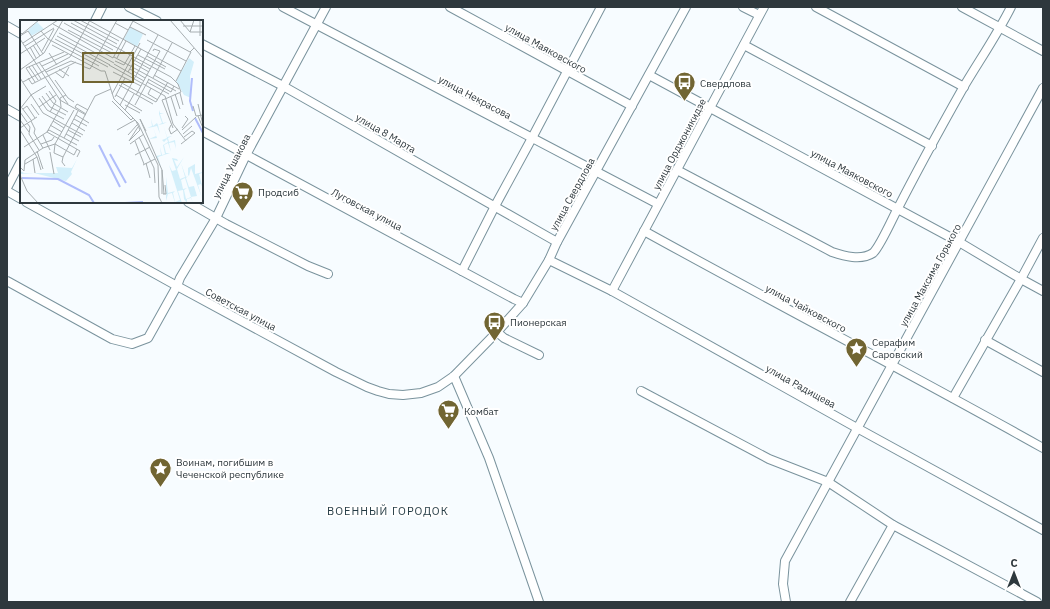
<svg xmlns="http://www.w3.org/2000/svg" width="1050" height="609" font-family="'IBM Plex Sans',sans-serif">
  <style>
    .lines { fill: none; stroke-linecap: round; stroke-linejoin: round }
    .minor-casing { stroke: #7a939d; stroke-width: 10 }
    .minor { stroke: #fff; stroke-width: 8 }
    .labels { text-anchor: middle; stroke-width: 4; stroke-linejoin: round; paint-order: stroke }
    .street-label { font-size: 10px; fill: #2e383d; stroke: #fff }
    .poi-label { font-size: 10px; fill: #2e383d; stroke: #fff; text-anchor: start }
    .neighbourhood-label { font-size: 11px; letter-spacing: 1px; fill: #253c45; stroke: #fff }
    .inset-river { fill: none; stroke: #b0bdfb; stroke-width: 2 }
    .inset-road { fill: none; stroke: #a7aeb1; stroke-width: 1 }
    .view { fill: #716532; fill-opacity: 0.15; stroke: #716532; stroke-width: 2 }
    .inset-edge { fill: none; stroke: #2e383d; stroke-width: 2 }
  </style>
  <rect width="100%" height="100%" fill="#f7fcff"/>
  <g class="lines">
    <defs>
      <g id="minor">
        <path d="M129 7 157 21"/>
        <path d="M283 7 658 204"/>
        <path d="M450 7 632 106"/>
        <path d="M743 7 759 15"/>
        <path d="M816 7 964 87"/>
        <path d="M962 7 1043 51"/>
        <path d="M95 21 102 7"/>
        <path d="M7 26 21 34"/>
        <path d="M202 44 283 86 557 242"/>
        <path d="M744 45 932 146"/>
        <path d="M649 75 959 242 1021 279 1043 291"/>
        <path d="M7 109 21 117"/>
        <path d="M202 131 514 299 523 303"/>
        <path d="M677 170 832 252C844 256 861 261 873 253 880 247 893 217 898 208 919 167 941 127 963 88 979 61 997 35 1011 7"/>
        <path d="M7 188 21 161"/>
        <path d="M7 191 21 199"/>
        <path d="M26 202 177 286 336 372 367 387 378 391 389 394 403 395 421 393 438 387 454 376 497 332 523 303 549 260 557 242 686 7"/>
        <path d="M188 202 226 224 308 266 328 274"/>
        <path d="M644 231C776 304 911 374 1043 448"/>
        <path d="M549 260 612 291 857 428 1043 530"/>
        <path d="M462 271 495 206 532 138 601 7"/>
        <path d="M7 281 112 339 132 344 148 338 177 286 180 278 216 218 246 155 326 7"/>
        <path d="M612 291 764 7"/>
        <path d="M497 332 504 338 539 355"/>
        <path d="M985 340 1043 372"/>
        <path d="M454 376 489 458 521 550 539 602"/>
        <path d="M641 391 769 459 828 482 893 525 1037 602"/>
        <path d="M953 398 1021 279 1043 238"/>
        <path d="M786 602 783 584 785 561 1043 88"/>
        <path d="M850 602 893 525"/>
      </g>
    </defs>
    <use href="#minor" class="minor-casing"/>
    <use href="#minor" class="minor"/>
  </g>
  <defs>
    <symbol id="bus-pin" viewBox="-11 -11 22 30"><path d="M0 17L-7.5 6A9.5 9.5 0 1 1 7.5 6Z" fill="#716532" stroke="#fff"/><path d="M-5-6H5V4H4V6H2V4H-2V6H-4V4H-5ZM-3.5-4V0h7V-4ZM-3.5 1.2v1.5H-2V1.2ZM2 1.2v1.5H3.5V1.2Z" fill="#fff"/></symbol>
    <symbol id="supermarket-pin" viewBox="-11 -11 22 30"><path d="M0 17L-7.5 6A9.5 9.5 0 1 1 7.5 6Z" fill="#716532" stroke="#fff"/><path d="M-6-5.5h2.5l.6 2H6L4.5 2H-2.5L-4.4-4H-6ZM-1.5 3.2a1.3 1.3 0 1 0 .1 0ZM3 3.2a1.3 1.3 0 1 0 .1 0Z" fill="#fff"/></symbol>
    <symbol id="sight-pin" viewBox="-11 -11 22 30"><path d="M0 17L-7.5 6A9.5 9.5 0 1 1 7.5 6Z" fill="#716532" stroke="#fff"/><path d="M0-6L1.8-2.2L6-1.7L2.9 1.2L3.7 5.4L0 3.3L-3.7 5.4L-2.9 1.2L-6-1.7L-1.8-2.2Z" fill="#fff"/></symbol>
  </defs>
  <g fill-rule="evenodd">
    <use href="#bus-pin" x="672" y="70" width="25" height="34"/>
    <use href="#supermarket-pin" x="230" y="180" width="25" height="34"/>
    <use href="#bus-pin" x="482" y="310" width="25" height="34"/>
    <use href="#sight-pin" x="844" y="336" width="25" height="34"/>
    <use href="#supermarket-pin" x="436" y="398" width="25" height="34"/>
    <use href="#sight-pin" x="148" y="456" width="25" height="34"/>
  </g>
  <g class="labels">
    <g class="street-label">
      <text transform="translate(546 48) rotate(29)" y="4">улица Маяковского</text>
      <text transform="translate(475 97) rotate(28)" y="4">улица Некрасова</text>
      <text transform="translate(386 133) rotate(30)" y="4">улица 8 Марта</text>
      <text transform="translate(679 144) rotate(-62)" y="4">улица Орджоникидзе</text>
      <text transform="translate(231 166) rotate(-63)" y="4">улица Ушакова</text>
      <text transform="translate(852 173) rotate(28)" y="4">улица Маяковского</text>
      <text transform="translate(572 194) rotate(-61)" y="4">улица Свердлова</text>
      <text transform="translate(367 209) rotate(28)" y="4">Луговская улица</text>
      <text transform="translate(930 275) rotate(-61)" y="4">улица Максима Горького</text>
      <text transform="translate(806 308) rotate(28)" y="4">улица Чайковского</text>
      <text transform="translate(241 309) rotate(28)" y="4">Советская улица</text>
      <text transform="translate(801 386) rotate(29)" y="4">улица Радищева</text>
    </g>
    <g class="poi-label">
      <text x="700" y="87">Свердлова</text>
      <text x="258" y="196">Продсиб</text>
      <text x="510" y="326">Пионерская</text>
      <text x="872" y="346">Серафим<tspan x="872" dy="12">Саровский</tspan></text>
      <text x="464" y="415">Комбат</text>
      <text x="176" y="466">Воинам, погибшим в<tspan x="176" dy="12">Чеченской республике</tspan></text>
    </g>
    <g class="neighbourhood-label">
      <text x="388" y="515">ВОЕННЫЙ ГОРОДОК</text>
    </g>
  </g>
  <g transform="translate(20 20)">
    <rect width="183" height="183" fill="#f7fcff"/>
    <path d="M57 139 51 152 52 154 46 161 14 153 0 154V151L4 153H38L36 147 52 148Z" fill="#d3effa"/>
    <path d="M17 2 24 9 11 16 8 10ZM139 90 140 93H144L140 94 143 103 147 102 143 104 147 117 152 116 148 118 149 122 155 120 156 129 154 122 149 123 151 132 148 123 144 125 146 133H150L138 137 141 147 136 136 141 135 140 127 142 135 145 134 143 125 148 122 147 119 144 122 142 120 147 118 143 104 138 105 140 114 137 106 133 107 137 118 129 119 136 116 133 107 127 108 132 106 131 99 133 106 137 103 138 105 142 103 139 94 136 95 139 94ZM164 137 157 149 160 159 165 157 161 143 166 157 168 156 166 158 169 167 174 166 177 176 171 177 173 183 171 178 167 179V183L164 179 163 170 158 171 162 183H155L152 173 148 174 146 181V157L148 173 155 171 153 173 155 182 160 180 149 145 152 151 156 150 152 138 157 139 158 141 154 140 157 147ZM165 158 171 177 166 179 164 170 167 168 163 169 161 160ZM175 144V154L183 152V158L182 153 179 154 183 169 181 164 178 165 182 178 171 148 169 156 168 155V148Z" fill="#d3effa" fill-rule="evenodd"/>
    <path d="M110 7 123 14 117 27 104 19ZM169 38 174 42 170 56 171 78 164 75 156 61Z" fill="#d3effa"/>
    <path class="inset-river" d="M172 58 170 81 173 91M175 98 183 113M79 125 100 167M90 134 106 163M2 158 38 159 69 175 74 183M105 183 123 182"/>
    <path class="inset-road" d="M53 0 97 24M60 0 99 21M68 0 161 51M111 0 170 32 174 28M150 0 183 38M160 0 170 12M180 1V16M44 3 93 30M51 3 151 57 158 64 161 72 145 79M95 3 108 10M33 4 93 38M163 6H183M110 7 126 15M48 10 92 33M21 11 28 19 79 46M0 12 2 14 19 0M170 12 174 0M170 12H183M39 13 94 43M0 16 8 11 12 17M37 16 90 45M12 17 38 0M0 19 40 80 66 95M35 19 88 47M127 20 166 41M3 23 12 17 23 34M13 25 20 36M32 25 81 51H85M5 26 34 8M10 27 16 38M22 31 34 9M29 33 37 45M0 34 25 18M118 35 145 49M127 36 146 47M94 37 156 71M93 38 113 1M97 38 106 21M114 40 130 49M95 41 104 45 115 26M19 42 48 84M113 43 129 52M94 44 124 61M12 45 21 59M89 45 145 76 153 104 166 121M22 46 48 34M62 46 70 49 97 0M9 47 18 60M39 49 49 56M110 49 125 58M0 50 24 33 43 0M85 51 94 79 118 103 138 145 139 177 142 183M26 52 51 41 62 45M35 52 43 58 49 47M93 52 121 66M108 52 121 29M134 55 159 69M0 58 23 93 63 115M8 58 12 64 56 42M133 58 152 23M128 59 151 72 154 66M35 60 48 78 54 82M156 61 171 32M3 62 50 37 70 0M15 62 6 48 44 32M100 62 136 82 148 62M127 62 149 74M99 65 133 84M131 68 128 74 138 80M29 71 36 81 30 92M26 73 33 83 48 92M160 73 163 85M92 74 120 23M155 74 160 89M11 75 26 66M96 75 122 91M116 75 140 31 134 29 133 31M22 76 30 87 46 95M95 77 105 58M151 77 157 96M19 78 27 90 44 99M145 79 142 80 153 108M92 81 111 100 113 98M11 84 19 95M178 84 183 105M100 85 138 15M105 85 120 93M115 85 129 59M173 86 176 96 183 95M19 87 36 75M2 88 11 100M0 89 11 75M3 89 7 86 15 98M105 90 114 74M0 92 7 102M66 94 55 87 57 84 68 90M56 95 69 103M178 96 183 108M54 99 67 106M0 100 9 112M11 101 15 109 14 113 23 128M33 101 44 108M116 101 120 110 109 121 118 107M7 103 10 107 9 114 19 130M52 103 65 111M30 105 42 112M151 105 149 109 151 114 158 109M0 108 17 97M162 108 168 99 165 96M0 110 17 137 21 150M48 110 61 117M97 110 115 100M162 110 176 97M126 111 120 99 142 150V174M46 114 59 121M163 114 172 106M23 115 30 130M108 115 117 105M119 117 134 148 135 163M44 118 58 91M115 121 124 144M21 124 32 120 34 117M110 124 124 114M161 124 175 113 172 111 164 117M4 127 27 112 41 87 40 78 46 75M17 131 23 149M30 132 34 154M115 135 130 127M43 137 34 133 35 124 54 90M57 137 60 131 27 112 29 110 57 125M13 139 15 153M126 143 130 158M5 144 17 137M123 145 135 139M45 146 42 142 43 137 75 76 91 69M0 147 4 151 5 140 23 128 35 124 54 135 57 129M142 150 144 174M0 155 7 171 18 183M143 174H146L145 165"/>
    <path class="view" d="M63 33H113V62H63Z"/>
    <rect width="183" height="183" class="inset-edge"/>
  </g>
  <rect width="1050" height="609" fill="none" stroke="#2e383d" stroke-width="16"/>
  <g transform="translate(1014 573)" stroke="#ffffff" stroke-width="3" paint-order="stroke">
  <path d="M0-3L7 15L0 10L-7 15Z" fill="#2e383d"/>
  <text y="-6" font-size="11" font-weight="bold" text-anchor="middle" fill="#2e383d">С</text>
  </g>
</svg>
